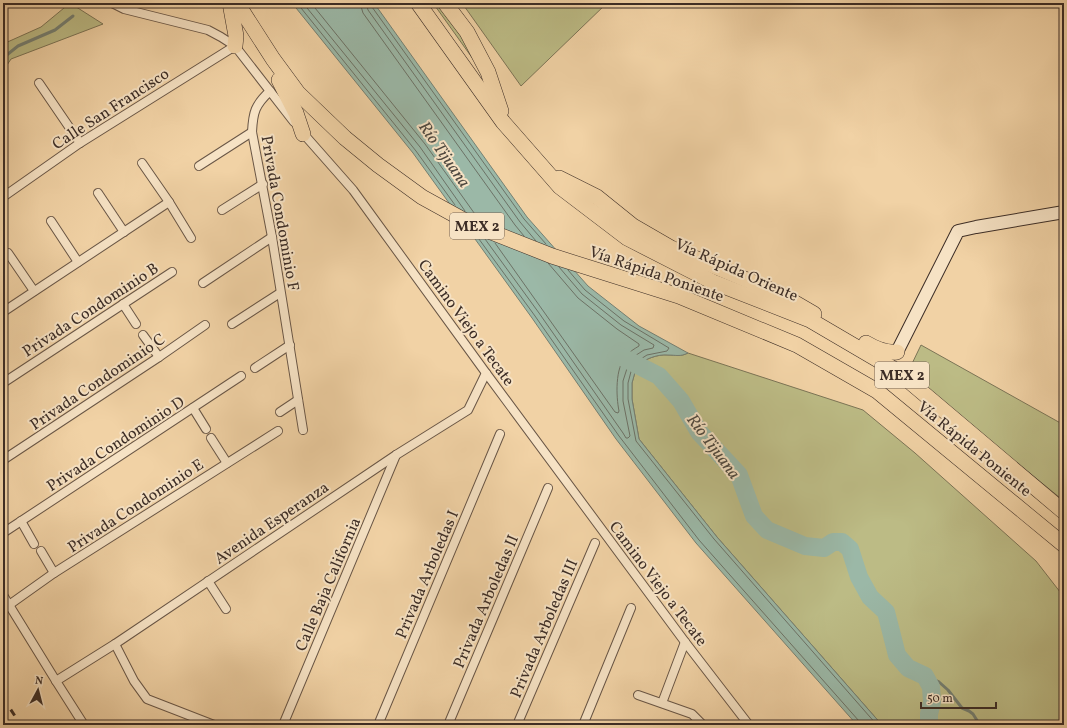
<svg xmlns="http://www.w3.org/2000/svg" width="1067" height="728" font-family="Vollkorn,serif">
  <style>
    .green { fill: #bcbb85; stroke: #7c7456 }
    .water { fill: #9bb8a7; stroke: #758073 }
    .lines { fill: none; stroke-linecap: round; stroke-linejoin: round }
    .shore { stroke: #6c7266; stroke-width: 1 }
    .stream { stroke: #758073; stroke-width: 3 }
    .river { stroke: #9bb8a7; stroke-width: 18 }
    .street-casing { stroke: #695646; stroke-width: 10 }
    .secondary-casing { stroke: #3c2d26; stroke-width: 14 }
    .highway-casing { stroke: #3c2d26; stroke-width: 16 }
    .street { stroke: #f6e2c4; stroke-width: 8 }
    .secondary { stroke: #f6e2c4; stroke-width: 12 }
    .highway { stroke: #f1d2a5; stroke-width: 15 }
    .rail { stroke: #3c2d26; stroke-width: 3; stroke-dasharray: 7 7; stroke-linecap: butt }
    .labels { text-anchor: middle; stroke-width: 4; stroke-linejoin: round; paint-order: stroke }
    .shield { fill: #f6e2c4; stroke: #746355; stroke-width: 1 }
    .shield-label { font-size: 15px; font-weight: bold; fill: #3c2d26 }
    .street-label { font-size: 16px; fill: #3c2d26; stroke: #f6e2c4 }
    .water-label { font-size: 17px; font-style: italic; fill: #4f4940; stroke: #f6e2c4 }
  </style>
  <rect width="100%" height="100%" fill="#f1d2a5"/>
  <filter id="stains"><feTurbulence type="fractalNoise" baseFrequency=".005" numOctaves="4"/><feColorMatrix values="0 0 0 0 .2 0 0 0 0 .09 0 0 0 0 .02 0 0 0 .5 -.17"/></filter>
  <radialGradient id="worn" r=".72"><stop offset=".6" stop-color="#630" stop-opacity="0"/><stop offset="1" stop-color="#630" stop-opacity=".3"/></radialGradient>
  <g class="green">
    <path d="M70 3 103 24 11 59 3 71V44L41 27Z"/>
    <path d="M433 3H438L465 42 483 73Z"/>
    <path d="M462 3H607L521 86Z"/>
    <path d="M921 345 1064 425V501L907 374Z"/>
    <path d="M688 353 863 410 915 453 1036 561 1064 597V725H882L717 537 639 439 632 399V383L637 365C646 359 657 354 668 355 676 355 680 357 688 353Z"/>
  </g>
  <path class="water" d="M292 3H374L527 217 588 286 639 326 688 353C680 357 676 355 668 355 657 354 646 359 637 365L632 383V399L639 439 717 537 882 725H857L696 543 616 439 532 318 413 153Z"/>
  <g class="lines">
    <g class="shore">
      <path d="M297 3 416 151 455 205"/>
      <path d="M303 3 420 147 465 211"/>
      <path d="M311 3 425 144 477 217"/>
      <path d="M360 3 363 13 515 225 524 236"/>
      <path d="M366 3 368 10 520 222 536 241"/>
      <path d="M371 3 372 7 524 219 546 244"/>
      <path d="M476 235 535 316 619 436 699 540 859 721 860 725"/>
      <path d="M485 239 539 313 623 433 626 438H628L630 436 623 401V381L630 359 644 350 653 348 654 345 621 325 582 294 559 267"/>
      <path d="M495 243 615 412 618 413 619 411C616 396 615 368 626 356 629 352 634 349 639 346V344L617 329 578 298 548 263"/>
      <path d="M568 270 585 290 624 321 669 348 667 351 647 355 633 364 628 383V399L636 441 714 539 877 725"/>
    </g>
    <g class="stream">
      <path d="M3 58 18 46 55 30 73 16"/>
      <path d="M925 676 939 682 948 690 962 708 969 711 973 714 978 722 985 725"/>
      <path d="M1061 725 1064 722"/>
    </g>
    <path class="river" d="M616 354 659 376 681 401 699 432 739 475 754 516 767 530 805 546 824 548 833 542H842L850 549 859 577 870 597 886 612 897 655 908 668 925 676 931 687 932 702 929 714V725"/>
    <defs>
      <g id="street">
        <path d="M112 3 124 9 208 30 221 37 235 46 294 122"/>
        <path d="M39 83 80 143"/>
        <path d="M270 91C255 105 253 112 252 132L272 237 303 430"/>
        <path d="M301 131 353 190 486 373 685 642 749 725"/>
        <path d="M142 163 169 202 191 238"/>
        <path d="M199 166 252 132"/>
        <path d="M98 193 124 232"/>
        <path d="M3 197 80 143 235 46"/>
        <path d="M222 210 263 184"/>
        <path d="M51 221 78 262"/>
        <path d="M8 253 34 291"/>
        <path d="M203 283 272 237"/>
        <path d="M123 304 136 324"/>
        <path d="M3 312 169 202"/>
        <path d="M232 324 280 293"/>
        <path d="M143 335 159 357"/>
        <path d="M255 368 290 345"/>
        <path d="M3 383 172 272"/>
        <path d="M193 408 206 429"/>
        <path d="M280 412 298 400"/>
        <path d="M211 438 227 463"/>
        <path d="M3 460 159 357 205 325"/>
        <path d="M21 521 34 544"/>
        <path d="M3 533 241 376"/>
        <path d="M41 551 54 573"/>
        <path d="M208 581 226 609"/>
        <path d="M3 595 56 681 84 725"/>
        <path d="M9 605 54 573 278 431"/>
        <path d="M115 644 134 681 147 699 214 725"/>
        <path d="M56 681 115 644 396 455 468 410 486 373"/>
        <path d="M638 695 692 714 703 725"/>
        <path d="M662 703 685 642"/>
        <path d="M283 725 396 455"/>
        <path d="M378 725 500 434"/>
        <path d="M448 725 548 488"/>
        <path d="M517 725 595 543"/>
        <path d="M583 725 631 608"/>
      </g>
      <path id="secondary" d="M897 352 958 231 976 227 1064 212"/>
      <g id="highway">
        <path d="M230 3 236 36 235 46"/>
        <path d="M237 3 273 59 298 93 345 138 378 165 422 197 471 224 552 256 679 296 797 345 877 391 1064 545"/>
        <path d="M418 3 503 122 560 187 627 238 713 282 810 320 897 371 1064 512"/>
        <path d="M445 3 467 32 488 72 501 111"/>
        <path d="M279 80 296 113 303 134"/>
        <path d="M559 178 597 197 633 226 671 248 778 293 814 314"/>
        <path d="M866 343C876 349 886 353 897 352"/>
      </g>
    </defs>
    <use href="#street" class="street-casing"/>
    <use href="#secondary" class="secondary-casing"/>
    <use href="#highway" class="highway-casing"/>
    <use href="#street" class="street"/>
    <use href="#secondary" class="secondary"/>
    <use href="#highway" class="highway"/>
    <path class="rail" d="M3 698 21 725"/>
  </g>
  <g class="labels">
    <g class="shield">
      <rect x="450" y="213" width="54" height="26" rx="3"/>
      <rect x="875" y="362" width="54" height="26" rx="3"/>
    </g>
    <g class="shield-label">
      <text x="477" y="231">MEX 2</text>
      <text x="902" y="380">MEX 2</text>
    </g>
    <g class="street-label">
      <text transform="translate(110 108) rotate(-33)" y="6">Calle San Francisco</text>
      <text transform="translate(281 213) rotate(80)" y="6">Privada Condominio F</text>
      <text transform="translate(737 269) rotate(24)" y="6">Vía Rápida Oriente</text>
      <text transform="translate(657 273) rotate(19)" y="6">Vía Rápida Poniente</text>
      <text transform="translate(90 309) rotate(-33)" y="6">Privada Condominio B</text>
      <text transform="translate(467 322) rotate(54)" y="6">Camino Viejo a Tecate</text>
      <text transform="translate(97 381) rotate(-34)" y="6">Privada Condominio C</text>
      <text transform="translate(115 443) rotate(-33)" y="6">Privada Condominio D</text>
      <text transform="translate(975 448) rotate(39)" y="6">Vía Rápida Poniente</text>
      <text transform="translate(135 505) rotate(-33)" y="6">Privada Condominio E</text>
      <text transform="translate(271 522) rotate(-34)" y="6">Avenida Esperanza</text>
      <text transform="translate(426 574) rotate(-67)" y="6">Privada Arboledas I</text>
      <text transform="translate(659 583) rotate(53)" y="6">Camino Viejo a Tecate</text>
      <text transform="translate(327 584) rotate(-67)" y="6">Calle Baja California</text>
      <text transform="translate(485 601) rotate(-67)" y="6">Privada Arboledas II</text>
      <text transform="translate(543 628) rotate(-67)" y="6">Privada Arboledas III</text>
    </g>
    <g class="water-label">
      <text transform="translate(445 154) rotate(55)" y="6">Río Tijuana</text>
      <text transform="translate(714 446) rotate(53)" y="6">Río Tijuana</text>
    </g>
  </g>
  <rect width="1067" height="728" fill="none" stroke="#f1d2a5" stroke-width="16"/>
  <rect x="4" y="4" width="1059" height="720" fill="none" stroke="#3c2d26" stroke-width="2"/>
  <rect x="8" y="8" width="1051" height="712" fill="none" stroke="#3c2d26"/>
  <g transform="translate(38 690) rotate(7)" stroke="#f6e2c4" stroke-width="3" paint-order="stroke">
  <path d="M0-3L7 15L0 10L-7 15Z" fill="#3c2d26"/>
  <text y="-6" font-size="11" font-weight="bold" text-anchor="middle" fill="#3c2d26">N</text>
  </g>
  <path d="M921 702v6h75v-6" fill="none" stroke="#3c2d26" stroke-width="2"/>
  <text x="927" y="702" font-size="12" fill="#3c2d26" stroke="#f6e2c4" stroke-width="3" paint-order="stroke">50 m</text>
  <rect width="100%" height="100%" filter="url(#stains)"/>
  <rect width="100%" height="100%" fill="url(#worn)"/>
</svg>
